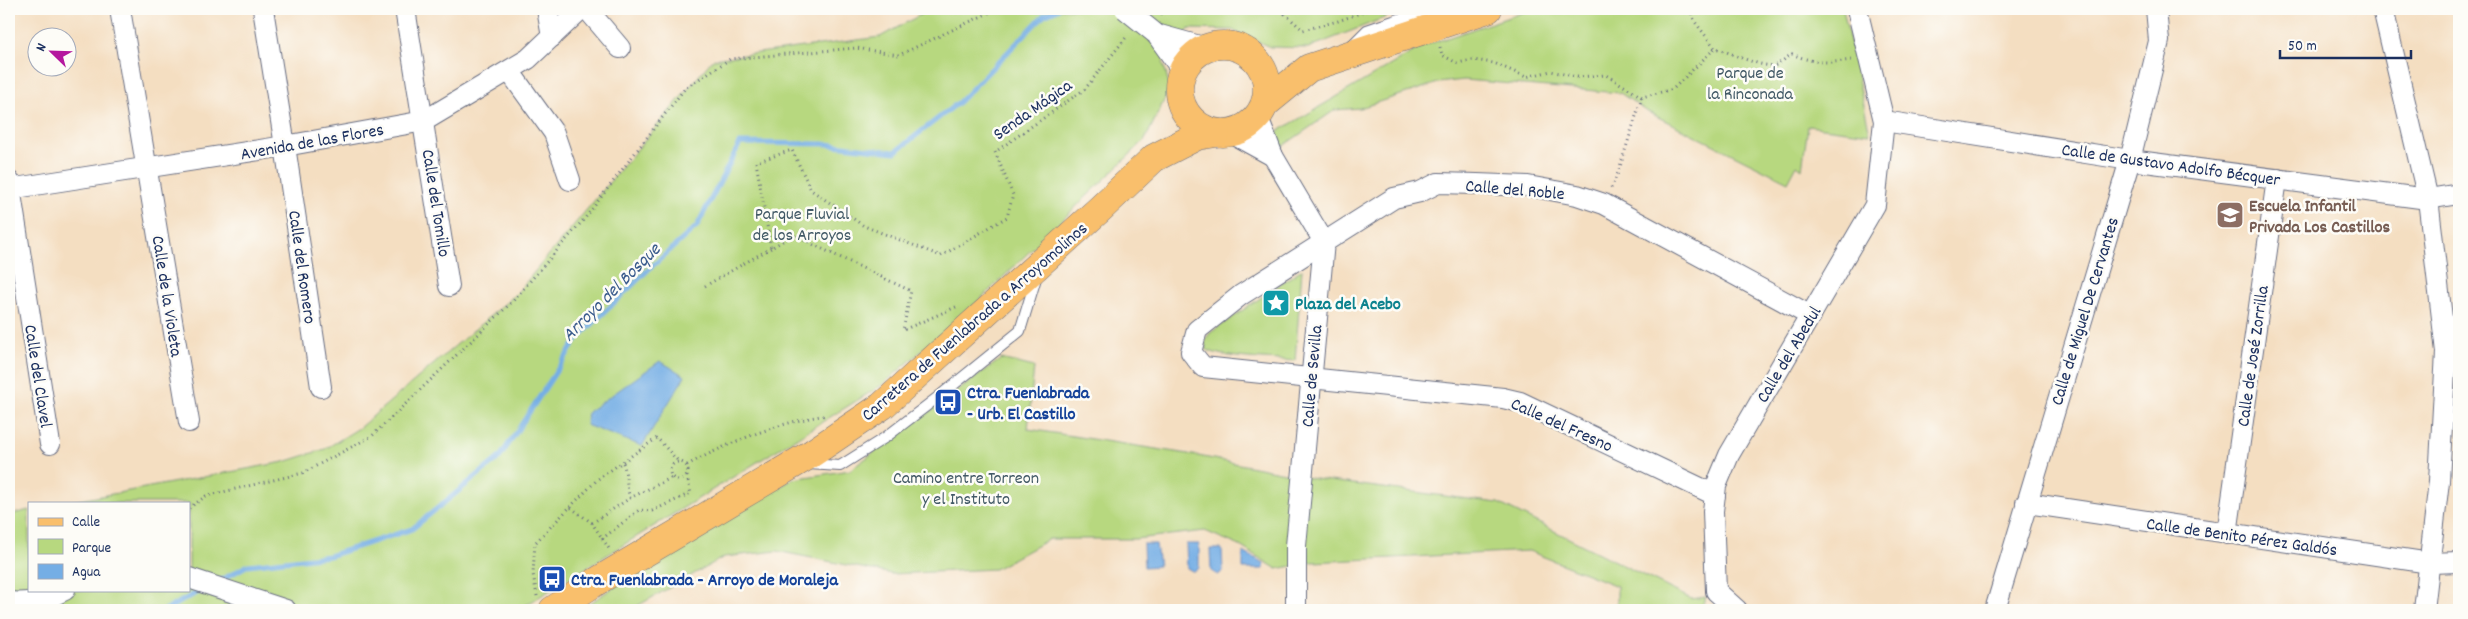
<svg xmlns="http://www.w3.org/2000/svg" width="2468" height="619" font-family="Dekko,sans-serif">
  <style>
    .green { fill: #b7d87f; stroke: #69846e }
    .water { fill: #75aee5; stroke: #486ea2 }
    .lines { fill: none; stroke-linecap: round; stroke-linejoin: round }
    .stream { stroke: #75aee5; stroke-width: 5 }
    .service-casing { stroke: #676c81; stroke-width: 12 }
    .minor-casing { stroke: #676c81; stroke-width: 22 }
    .primary-casing { stroke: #676c81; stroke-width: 29 }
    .path { stroke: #676c81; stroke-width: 3; stroke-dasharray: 1 4; stroke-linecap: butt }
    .service { stroke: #fff; stroke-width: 10 }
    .minor { stroke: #fff; stroke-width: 20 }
    .primary { stroke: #f9bf6c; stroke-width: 28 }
    .minor-bridge-casing { stroke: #676c81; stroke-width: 22; stroke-linecap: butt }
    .minor-bridge { stroke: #fff; stroke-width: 20 }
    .labels { text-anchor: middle; stroke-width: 5; stroke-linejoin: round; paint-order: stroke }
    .park-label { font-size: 18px; fill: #425966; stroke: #fdfcf7 }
    .street-label { font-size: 18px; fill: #1b2f5e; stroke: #fdfcf7 }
    .education-label { font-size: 18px; font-weight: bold; fill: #785e54; stroke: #fdfcf7; text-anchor: start }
    .culture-label { font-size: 18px; font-weight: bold; fill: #0d838f; stroke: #fdfcf7; text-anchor: start }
    .transit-label { font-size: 18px; font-weight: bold; fill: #164399; stroke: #fdfcf7; text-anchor: start }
    .water-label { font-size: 19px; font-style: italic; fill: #3a5b8d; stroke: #fdfcf7 }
  </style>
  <rect width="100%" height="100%" fill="#fdfcf7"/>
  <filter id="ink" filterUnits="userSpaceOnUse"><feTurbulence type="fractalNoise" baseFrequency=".02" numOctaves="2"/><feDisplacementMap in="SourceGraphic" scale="10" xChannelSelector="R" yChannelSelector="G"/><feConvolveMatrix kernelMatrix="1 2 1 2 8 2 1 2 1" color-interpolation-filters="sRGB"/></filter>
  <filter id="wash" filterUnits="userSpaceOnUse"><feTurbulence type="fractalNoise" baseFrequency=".0096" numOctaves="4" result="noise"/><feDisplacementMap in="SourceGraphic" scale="20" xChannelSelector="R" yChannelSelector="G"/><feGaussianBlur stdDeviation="1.12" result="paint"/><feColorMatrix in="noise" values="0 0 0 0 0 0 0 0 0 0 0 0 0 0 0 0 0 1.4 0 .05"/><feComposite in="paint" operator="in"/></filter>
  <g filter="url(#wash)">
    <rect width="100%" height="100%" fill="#f4dec1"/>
    <g class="green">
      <path d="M931 9H1407L1308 48 1270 47 1232 30 1189 29 1163 62 1170 88 1145 140 968 311 882 385 518 610H9V515L29 510V590H189V503H64L284 462 325 449 359 428 516 294 713 59 880 37Z"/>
      <path d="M1533 9H1843L1870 134 1808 126 1802 169 1797 165 1788 182 1648 112 1620 93 1464 80 1438 83 1360 108 1335 110 1280 148 1275 133 1423 46Z"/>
      <path d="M1302 269 1295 361C1275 359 1220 359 1206 349L1205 340 1210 333Z"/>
      <path d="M1001 359 1034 367 1028 429 1188 454 1315 479 1498 503 1691 599 1706 597 1700 610H1617V586L1529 551 1313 562 1277 569 1240 546 1205 531 1135 539H1049L995 569 892 574 777 551 724 557 630 610H580L627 578 793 479 850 470Z"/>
    </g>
    <g class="water">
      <path d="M660 361 685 376 642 446 586 425 588 412Z"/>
      <path d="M1143 544H1156L1159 566 1144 567Z"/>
      <path d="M1186 544H1199V568L1194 572 1187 568Z"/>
      <path d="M1210 549H1222L1223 571 1218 575 1211 571Z"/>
      <path d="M1243 552 1264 563V569H1243Z"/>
    </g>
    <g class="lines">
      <g class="stream">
        <path d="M218 582 248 565 329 556 412 529 500 457 578 338 648 270 697 226 740 143 826 144 895 152 959 102 1044 15 1058 9"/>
        <path d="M165 610 204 589"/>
      </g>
    </g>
  </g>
  <g filter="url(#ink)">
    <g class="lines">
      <defs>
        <g id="service">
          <path d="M1352 45 1367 30 1423 11 1441 20"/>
          <path d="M808 464 840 466 886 437 942 394 1020 331 1037 275"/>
        </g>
        <g id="minor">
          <path d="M120 9 189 422"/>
          <path d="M263 9 285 146 321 387"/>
          <path d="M405 9 449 286"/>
          <path d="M547 9 552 37"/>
          <path d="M587 9 620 48"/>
          <path d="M2383 9 2428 199 2446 352 2439 481 2424 610"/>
          <path d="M1156 34 1207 48"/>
          <path d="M1156 34 1183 72"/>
          <path d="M510 72 554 133 570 180"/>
          <path d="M1258 117 1273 156 1324 242 1296 546V610"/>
          <path d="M1884 121 2130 160 2428 199 2459 194"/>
          <path d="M1231 133 1273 156"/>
          <path d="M9 181 50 444"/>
          <path d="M9 189 285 146 424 121 528 59 581 9"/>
          <path d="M1715 495 1520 402 1503 398 1203 367 1191 352 1197 330 1241 295 1394 198 1420 192 1438 183 1477 184 1528 186 1577 195 1604 204 1811 316"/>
          <path d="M2026 503 2430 563 2459 562"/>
          <path d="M2227 534 2277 179"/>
          <path d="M189 578 286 610"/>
          <path d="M9 602C29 604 47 600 65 590"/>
          <path d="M1737 610 1716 591 1713 511 1716 486 1729 455 1875 205 1884 121 1857 9"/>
          <path d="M1995 610 2130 160 2159 41 2156 9"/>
        </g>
        <g id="primary">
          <circle cx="1223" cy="89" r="44"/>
          <path d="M1265 104 1309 68 1488 9"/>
          <path d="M553 610 594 583 811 454 882 406 1101 208 1154 158 1197 136 1216 133"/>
        </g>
      </defs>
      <use href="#service" class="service-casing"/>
      <use href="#minor" class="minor-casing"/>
      <use href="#primary" class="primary-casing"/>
      <g class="path">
        <path d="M1287 9 1285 14 1303 30 1338 21 1371 9"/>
        <path d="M1690 9 1695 22 1715 48"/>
        <path d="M1161 14 1169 9"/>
        <path d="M1440 47 1442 55 1457 63 1473 60 1494 63 1526 77 1551 71 1577 77 1606 75 1642 97 1673 89 1715 48C1730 52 1763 69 1776 65 1781 63 1787 57 1792 54 1816 64 1826 63 1852 60"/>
        <path d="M1611 188 1618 173 1642 97"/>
        <path d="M705 286 771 248"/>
        <path d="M956 307 903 330 911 291 793 235 771 248 756 162 792 150 811 190 864 226 941 256 1007 217 1013 195 995 152 1085 89 1128 35"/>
        <circle cx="679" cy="471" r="9"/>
        <path d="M623 463C627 474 626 486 630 498"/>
        <path d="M687 465C731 442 778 422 827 415"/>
        <path d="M687 476 691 494"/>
        <path d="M570 507 598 479 657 438 678 461"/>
        <path d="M189 508 206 496 303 473 372 436 512 302 585 218 685 88 730 59 856 48 899 55 997 9"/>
        <path d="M592 523 630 498 673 477"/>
        <path d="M602 539 639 510 652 511 691 493"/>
        <path d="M537 596 533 574 535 543 570 507 592 523 610 550"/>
      </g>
      <use href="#service" class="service"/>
      <use href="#minor" class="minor"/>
      <use href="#primary" class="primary"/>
      <defs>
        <path id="minor-bridge" d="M1125 9 1156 34"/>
      </defs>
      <use href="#minor-bridge" class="minor-bridge-casing"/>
      <use href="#minor-bridge" class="minor-bridge"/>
    </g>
  </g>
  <defs>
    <symbol id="school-square" viewBox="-11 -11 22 22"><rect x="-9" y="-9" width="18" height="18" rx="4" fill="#8d6e63" stroke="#fdfcf7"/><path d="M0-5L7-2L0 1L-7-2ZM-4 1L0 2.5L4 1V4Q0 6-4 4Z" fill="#fff"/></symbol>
    <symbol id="sight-square" viewBox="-11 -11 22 22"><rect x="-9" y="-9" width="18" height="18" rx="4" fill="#0f9aa8" stroke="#fdfcf7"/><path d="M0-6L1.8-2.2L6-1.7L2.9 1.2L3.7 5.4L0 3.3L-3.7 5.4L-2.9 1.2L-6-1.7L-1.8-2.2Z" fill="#fff"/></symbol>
    <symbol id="bus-square" viewBox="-11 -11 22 22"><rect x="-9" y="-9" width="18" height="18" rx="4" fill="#1a4fb4" stroke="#fdfcf7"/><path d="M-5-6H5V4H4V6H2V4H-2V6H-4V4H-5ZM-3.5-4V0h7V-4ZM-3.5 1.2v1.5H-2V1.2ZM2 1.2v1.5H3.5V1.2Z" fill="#fff"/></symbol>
  </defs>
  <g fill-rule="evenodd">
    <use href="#school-square" x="2214" y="199" width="32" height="32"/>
    <use href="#sight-square" x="1260" y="287" width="32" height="32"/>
    <use href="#bus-square" x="932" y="386" width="32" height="32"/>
    <use href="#bus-square" x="536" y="563" width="32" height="32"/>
  </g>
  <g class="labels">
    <g class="park-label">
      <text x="1750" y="78">Parque de<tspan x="1750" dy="21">la Rinconada</tspan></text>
      <text x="802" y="219">Parque Fluvial<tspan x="802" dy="21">de los Arroyos</tspan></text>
      <text x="966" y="483">Camino entre Torreon<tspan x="966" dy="21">y el Instituto</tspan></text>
    </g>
    <g class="street-label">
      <text transform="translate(1032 109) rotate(-35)" y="6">Senda Mágica</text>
      <text transform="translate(312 141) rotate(-10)" y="6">Avenida de las Flores</text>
      <text transform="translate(2171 164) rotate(8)" y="6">Calle de Gustavo Adolfo Bécquer</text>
      <text transform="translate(1515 189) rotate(5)" y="6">Calle del Roble</text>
      <text transform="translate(437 203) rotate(81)" y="6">Calle del Tomillo</text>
      <text transform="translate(303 267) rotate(82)" y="6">Calle del Romero</text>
      <text transform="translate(168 296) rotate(81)" y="6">Calle de la Violeta</text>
      <text transform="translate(2084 311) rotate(-73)" y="6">Calle de Miguel De Cervantes</text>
      <text transform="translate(974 321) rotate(-41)" y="6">Carretera de Fuenlabrada a Arroyomolinos</text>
      <text transform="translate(1788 354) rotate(-59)" y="6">Calle del Abedul</text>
      <text transform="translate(2252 356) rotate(-82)" y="6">Calle de José Zorrilla</text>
      <text transform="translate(39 376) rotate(81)" y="6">Calle del Clavel</text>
      <text transform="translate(1311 376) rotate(-85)" y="6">Calle de Sevilla</text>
      <text transform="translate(1562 424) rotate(24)" y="6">Calle del Fresno</text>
      <text transform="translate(2242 536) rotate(8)" y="6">Calle de Benito Pérez Galdós</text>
    </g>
    <g class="education-label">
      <text x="2249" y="211">Escuela Infantil<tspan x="2249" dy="21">Privada Los Castillos</tspan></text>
    </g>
    <g class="culture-label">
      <text x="1295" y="309">Plaza del Acebo</text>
    </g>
    <g class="transit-label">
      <text x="967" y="398">Ctra. Fuenlabrada<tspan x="967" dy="21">- Urb. El Castillo</tspan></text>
      <text x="571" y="585">Ctra. Fuenlabrada - Arroyo de Moraleja</text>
    </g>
    <g class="water-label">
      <text transform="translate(610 291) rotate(-45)" y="7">Arroyo del Bosque</text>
    </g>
  </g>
  <rect width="2468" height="619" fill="none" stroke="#fdfcf7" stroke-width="30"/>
  <rect x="28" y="502" width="162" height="90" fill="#fdfcf7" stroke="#a3aaba"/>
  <rect x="38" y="518" width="25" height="8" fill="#f9bf6c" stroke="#a3aaba"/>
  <text x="72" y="526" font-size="15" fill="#1b2f5e">Calle</text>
  <rect x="38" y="539" width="25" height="15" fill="#b7d87f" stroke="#a3aaba"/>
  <text x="72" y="552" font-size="15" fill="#1b2f5e">Parque</text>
  <rect x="38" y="564" width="25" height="15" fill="#75aee5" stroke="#a3aaba"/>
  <text x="72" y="576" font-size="15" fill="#1b2f5e">Agua</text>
  <g transform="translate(52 52) rotate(293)"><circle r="24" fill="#fdfcf7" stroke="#a3aaba"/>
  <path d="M0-4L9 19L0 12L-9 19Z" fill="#b5179e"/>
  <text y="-8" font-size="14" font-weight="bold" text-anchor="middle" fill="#1b2f5e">N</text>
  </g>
  <path d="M2280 50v8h131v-8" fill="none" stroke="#1b2f5e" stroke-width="2.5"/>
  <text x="2288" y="50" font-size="15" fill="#1b2f5e" stroke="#fdfcf7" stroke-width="4" paint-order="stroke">50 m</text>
</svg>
